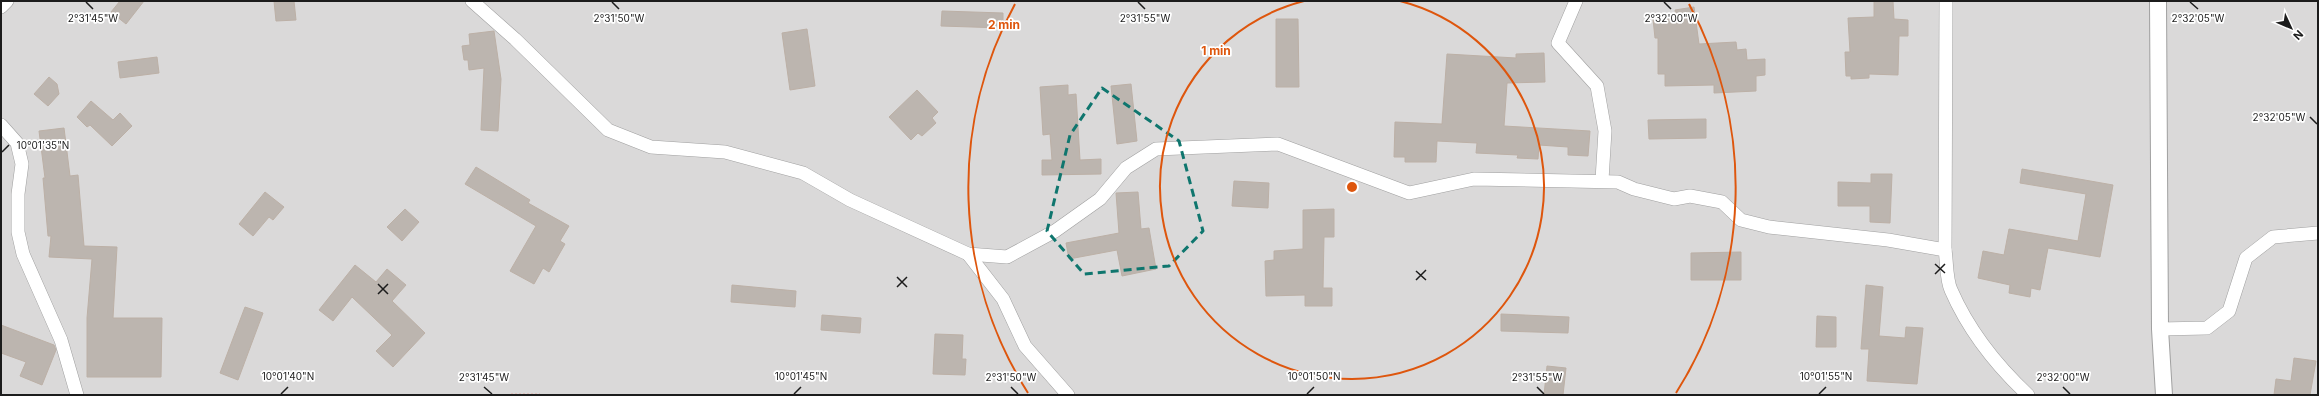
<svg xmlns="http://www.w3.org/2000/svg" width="2319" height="396" font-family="Inter,sans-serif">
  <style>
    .residential { fill: #dad9d9 }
    .building { fill: #bcb5af; stroke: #bcb0a6 }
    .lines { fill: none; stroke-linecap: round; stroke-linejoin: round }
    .minor-casing { stroke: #a0a0a0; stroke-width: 14 }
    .tertiary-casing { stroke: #a0a0a0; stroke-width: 18 }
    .path { stroke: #ec8073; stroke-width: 2.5; stroke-dasharray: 2 2; stroke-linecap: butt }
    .minor { stroke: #fff; stroke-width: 13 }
    .tertiary { stroke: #fff; stroke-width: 16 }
    .marked { fill: none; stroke: #0f766e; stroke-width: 3; stroke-dasharray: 8 5; stroke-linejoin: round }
    .ticks { fill: none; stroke: #1c1c1c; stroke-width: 1.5 }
    .ring { fill: none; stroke: #de560d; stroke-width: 2 }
    .ticks-label { font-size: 10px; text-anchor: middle; fill: #1c1c1c; stroke: #fff; stroke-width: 3.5; stroke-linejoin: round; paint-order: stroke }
    .centre { fill: #de560d; stroke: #fff; stroke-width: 2 }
    .ring-label { font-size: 12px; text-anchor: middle; font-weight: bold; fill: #de560d; stroke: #fff; stroke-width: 3.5; stroke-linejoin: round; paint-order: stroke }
  </style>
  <rect width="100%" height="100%" fill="#ece9e2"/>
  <rect class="residential" x="1" y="1" width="2317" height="394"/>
  <g class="building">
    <path d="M120 1H144L126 24 111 12Z"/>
    <path d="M274 1H294L296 20 276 21Z"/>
    <path d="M1874 1H1893L1894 19 1908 20V36H1899L1898 75 1869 74V78L1851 79V76H1846L1845 52H1850L1848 18 1874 17Z"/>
    <path d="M1694 7 1699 44 1736 42 1737 50 1746 49 1747 60 1765 59V75L1756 76V91L1714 93V85L1665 86V74H1658V38H1655L1653 19 1676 16 1675 10Z"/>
    <path d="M942 11 1003 13V28L941 26Z"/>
    <path d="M1276 19H1298L1299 87H1276Z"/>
    <path d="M807 29 815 86 790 90 782 33Z"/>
    <path d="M494 31 501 79 498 131 481 130 484 68 469 70 468 60H464L462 46 470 45 469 34Z"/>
    <path d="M1544 53 1545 82 1507 83 1504 126 1590 131 1588 156 1568 155V147L1539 145 1538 159 1517 158 1518 155 1476 153 1477 143 1437 141 1436 162H1405V157H1394L1395 122 1442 124 1447 54 1516 58V54Z"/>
    <path d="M157 57 159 73 120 78 118 62Z"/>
    <path d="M49 77 57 84 59 94 48 106 34 94Z"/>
    <path d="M1131 84 1137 141 1117 144 1111 86Z"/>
    <path d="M1068 85V95L1076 94 1080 160 1101 159V174L1042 175V160H1052L1050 134 1043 135 1040 87Z"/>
    <path d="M917 90 938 112 932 118 936 123 922 136 918 133 911 140 889 117Z"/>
    <path d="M91 101 113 120 120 113 132 126 112 146 90 125 87 127 77 117Z"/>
    <path d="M1706 119V138L1649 139 1648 120Z"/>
    <path d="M64 128 70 176 78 175 84 246 117 247 113 318H162L161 377H87V318L92 259 49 257 51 236H48L43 178H45L39 131Z"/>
    <path d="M476 167 530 200 528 203 569 226 560 241 565 244 549 272 543 268 534 284 510 271 536 226 465 184Z"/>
    <path d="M2022 169 2113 185 2100 257 2048 248 2040 290 2031 288 2030 297 2009 293 2010 285 1978 278 1983 251 2004 255 2009 229 2078 241 2086 194 2020 183Z"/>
    <path d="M1871 174H1892L1890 223 1870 222V206H1838V182L1871 183Z"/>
    <path d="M1234 181 1269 183 1268 208 1232 206Z"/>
    <path d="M265 192 284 207 273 220 269 217 253 236 239 224Z"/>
    <path d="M1138 192 1141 229 1149 228 1156 269 1122 276 1117 250 1069 259 1066 243 1119 233 1116 193Z"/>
    <path d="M405 209 419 222 402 241 387 227Z"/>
    <path d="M1334 209V237H1324L1323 288H1332V306H1305V295L1266 296 1265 261 1274 260V251L1303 249V210Z"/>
    <path d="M1741 252V280H1691V253Z"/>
    <path d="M355 265 376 282 387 269 406 285 392 301 425 333 393 367 376 351 392 335 352 297 333 321 319 310Z"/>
    <path d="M732 285 796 291 795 307 731 302Z"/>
    <path d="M1866 285 1883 287 1879 336 1905 338 1906 327 1923 328 1917 384 1867 381 1869 349H1861Z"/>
    <path d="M245 307 263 313 238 380 220 373Z"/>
    <path d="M1501 314 1569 317 1568 333 1501 331Z"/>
    <path d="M822 315 861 318 860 333 821 330Z"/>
    <path d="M1817 316 1836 317V347H1816Z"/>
    <path d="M1 325 54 345 56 350 42 385 20 376 26 362 1 353Z"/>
    <path d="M935 334 963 335 962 359H966L965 375 933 374Z"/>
    <path d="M2294 358 2316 361 2310 395H2274L2276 379 2291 381Z"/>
    <path d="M1547 366 1566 368 1563 395H1544Z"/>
  </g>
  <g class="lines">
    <defs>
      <g id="minor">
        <path d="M472 1 515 39 608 130 651 147 725 152 803 173 850 200 968 254 1007 257 1055 231 1100 199 1126 168 1156 149 1278 144 1409 193 1474 179 1618 182 1634 189 1674 199 1690 196 1722 202 1741 220 1769 227 1888 240 1945 250C1947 262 1946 279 1951 290 1968 329 1997 366 2028 395"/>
        <path d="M1576 1 1558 43 1597 86 1605 131 1602 180"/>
        <path d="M1 7 7 1"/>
        <path d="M1 125 17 143 22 164 18 194V232L23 254 61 340 77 395"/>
        <path d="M1945 250 1946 1"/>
        <path d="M968 254 1003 299 1025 346 1068 395"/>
        <path d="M2160 329 2207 328 2229 311 2246 258 2273 237 2318 233"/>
      </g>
      <path id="tertiary" d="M2158 1 2160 329 2164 395"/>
    </defs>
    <use href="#minor" class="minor-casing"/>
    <use href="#tertiary" class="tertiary-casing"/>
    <path class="path" d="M511 395H540"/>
    <use href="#minor" class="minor"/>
    <use href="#tertiary" class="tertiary"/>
  </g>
  <path class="marked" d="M1102 88 1179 141 1203 231 1169 266 1084 274 1047 231 1070 135Z"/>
  <path class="ticks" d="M86 2 93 9M612 2 619 9M1138 2 1145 9M1664 2 1671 9M2190 2 2198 9M2310 117 2317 124M2 152 9 145M1935 264 1945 273M1416 271 1426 280M1935 274 1945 264M897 277 907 287M1416 280 1426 270M378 284 388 294M897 287 907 277M378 294 388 284M484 387 492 394M1011 387 1018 394M1537 387 1544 394M2063 387 2070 394M281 394 288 387M794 394 801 387M1307 394 1314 387M1819 394 1826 387"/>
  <g class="ring">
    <path d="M1400 1A192 192 0 1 1 1304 1"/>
    <path d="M1028 393A384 384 0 0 1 1015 4M1689 4A384 384 0 0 1 1676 393"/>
  </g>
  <g class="ticks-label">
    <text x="1145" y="22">2°31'55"W</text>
    <text x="1671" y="22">2°32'00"W</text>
    <text x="93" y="22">2°31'45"W</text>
    <text x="619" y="22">2°31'50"W</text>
    <text x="2198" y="22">2°32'05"W</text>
    <text x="2279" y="121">2°32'05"W</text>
    <text x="43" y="149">10°01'35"N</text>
    <text x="288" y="380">10°01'40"N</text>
    <text x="801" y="380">10°01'45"N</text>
    <text x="1314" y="380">10°01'50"N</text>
    <text x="1826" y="380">10°01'55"N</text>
    <text x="484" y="381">2°31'45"W</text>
    <text x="1011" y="381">2°31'50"W</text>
    <text x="1537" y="381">2°31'55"W</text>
    <text x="2063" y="381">2°32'00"W</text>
  </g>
  <circle cx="1352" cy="187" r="6" class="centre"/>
  <g class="ring-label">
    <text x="1004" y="29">2 min</text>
    <text x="1216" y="55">1 min</text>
  </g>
  <rect width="2319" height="396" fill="none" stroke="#1c1c1c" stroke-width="4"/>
  <g transform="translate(2291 28) rotate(134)" stroke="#ffffff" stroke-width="3" paint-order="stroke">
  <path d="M0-3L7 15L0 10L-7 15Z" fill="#1c1c1c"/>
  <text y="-6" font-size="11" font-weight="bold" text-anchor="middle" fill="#1c1c1c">N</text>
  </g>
</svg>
